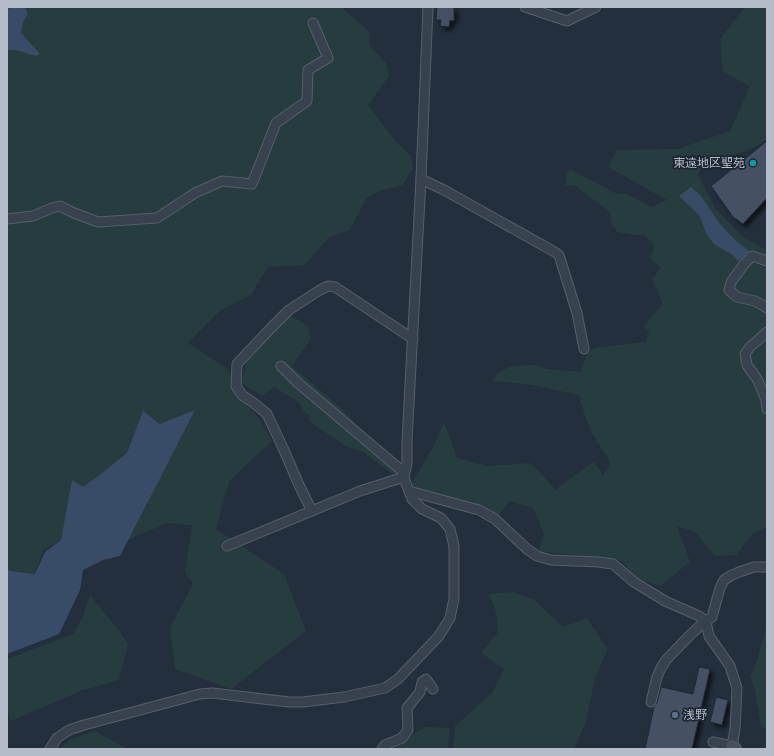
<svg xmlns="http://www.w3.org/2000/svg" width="774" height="756" font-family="Overpass,'Noto Sans JP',sans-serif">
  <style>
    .green { fill: #263c3f }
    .water { fill: #394c67 }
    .building { fill: #455162; stroke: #1f2835; filter: url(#shadow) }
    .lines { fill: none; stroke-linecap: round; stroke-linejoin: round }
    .street-casing { stroke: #565f6c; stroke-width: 11 }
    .secondary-casing { stroke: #565f6c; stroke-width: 14 }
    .street { stroke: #38414e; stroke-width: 9 }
    .secondary { stroke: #465061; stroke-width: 12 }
    .culture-dot { fill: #0f9aa8; stroke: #1d2633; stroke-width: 1.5 }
    .service-dot { fill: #5c6f8a; stroke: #1d2633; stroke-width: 1.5 }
    .labels { text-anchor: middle; stroke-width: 3.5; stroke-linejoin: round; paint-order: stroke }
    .poi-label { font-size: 12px; fill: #b4bcc9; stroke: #1d2633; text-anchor: end }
  </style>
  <defs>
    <filter id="shadow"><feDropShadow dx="3.5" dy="3.5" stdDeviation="2" flood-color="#0009"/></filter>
  </defs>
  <rect width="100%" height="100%" fill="#242f3e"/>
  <g class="green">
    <path d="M7 7H341L370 32 369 45 386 63 389 76 368 105 397 143 411 156 413 168 403 185 379 191 366 199 350 230 328 238 305 265 268 267 251 295 221 310 188 343 229 370 236 394 258 417 272 441 246 465 229 482 216 529 284 574 306 631 231 689 175 669 170 628 193 584 185 572 192 525 167 523 109 548 61 540 43 550 35 574 10 571 7 567Z"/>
    <path d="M745 7H767V132L766 140 747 151 735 154 701 168 698 175 715 208 742 236 767 251V527L752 534 736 555 715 556 695 532 677 526 690 562 660 586 634 578 623 561 538 551 544 534 533 508 510 501 497 517 488 508 440 497 411 485 434 445 444 422 457 458 488 466 530 463 540 472 555 490 594 461 603 475 608 468 610 462 593 435 585 416 579 395 532 385 493 381 497 374 510 366 537 365 547 369 581 372 587 353 594 348 645 342 649 332 644 326 660 307 662 302 652 279 661 268 650 258 655 246 644 235H632L617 232 611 222 610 212 574 185 565 186 567 173 570 169 615 193 627 194 651 207 667 200 608 167 617 150 677 149 730 131 750 86 723 72 720 39Z"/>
    <path d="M289 314 308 326 311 339 292 366 341 408 396 468 395 476 363 452 347 447 310 422 309 415 303 411 299 402 274 387 262 396 241 383 247 361Z"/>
    <path d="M513 592 533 599 563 627 587 618 607 648V651L595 678 586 722 574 749H453L455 726 492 693 504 669 481 653 498 632 496 612 489 594Z"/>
    <path d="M90 595 121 633 128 644 119 680 81 691 11 721 7 710V659L73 634 82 619Z"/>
    <path d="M767 624V729L761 727 755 690 750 677 758 657Z"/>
    <path d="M425 727 450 728 448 749H390Z"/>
    <path d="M95 731 127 749H60L71 739Z"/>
  </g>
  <g class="water">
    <path d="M16 7H25L28 14 23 22 21 33 40 54 36 56 15 50H7V9Z"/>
    <path d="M691 187 701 196 720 224 735 240 749 251 738 261 731 254 714 244 707 235 699 215 679 196Z"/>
    <path d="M195 410 120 556 103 560 83 570 80 590 59 634 7 654V567L10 571 35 574 45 552 61 540 72 480 83 487 106 470 127 453 143 411 160 424Z"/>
  </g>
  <g class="building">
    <path d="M437 7H454V21L450 20 449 27 440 26 441 20H436Z"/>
    <path d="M767 141V198L743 224 733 217 711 186Z"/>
    <path d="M699 667 710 669 692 749H645L654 707 657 703 661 687 693 694Z"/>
    <path d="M716 697 728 700 722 725 710 722Z"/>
  </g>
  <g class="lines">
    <defs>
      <g id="street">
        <path d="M525 7 567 21 596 7"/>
        <path d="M421 179 444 190 553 251 559 255 577 313 584 349"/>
        <path d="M7 219 33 216 52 208 60 206 74 213 98 222 157 218 195 193 222 181 252 184 276 123 307 101 308 70 328 58 313 23"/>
        <path d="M767 261 752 256 745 263 731 282 729 290 737 297 755 301 767 308"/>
        <path d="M767 332 750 347 745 354 747 365 757 379 762 390 766 400 767 409"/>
        <path d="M404 477 407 463V441L421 179 428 7"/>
        <path d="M409 491 479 510 495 519 527 549 537 556 551 560 598 562 613 564 634 582 665 601 699 616 706 622 709 636 730 666 737 688 735 729 732 746 713 742"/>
        <path d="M312 511 299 485 283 448 267 414 255 404 242 395 236 386 237 364 269 330 289 310 320 290 328 286 335 287 413 339"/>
        <path d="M227 546 360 491 404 477"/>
        <path d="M651 702 657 677 661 668 666 660 690 635 701 625 712 617 720 588 724 580 732 575 739 572 754 567H767"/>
        <path d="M50 749 57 738 69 730 84 725 200 694 212 693 289 702H303L344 697 385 688 398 679 439 636 450 618 454 599V546L450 529 441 518 422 509 412 499 401 470 298 383 281 366"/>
        <path d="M382 749 385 745 402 738 408 730 407 708 420 692 422 682 426 679 433 689"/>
      </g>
      <path id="secondary" d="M732 746 735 749"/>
    </defs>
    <use href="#street" class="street-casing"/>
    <use href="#secondary" class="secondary-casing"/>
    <use href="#street" class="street"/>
    <use href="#secondary" class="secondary"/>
  </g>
  <circle class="culture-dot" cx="753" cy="163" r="4"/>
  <circle class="service-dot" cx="675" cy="715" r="4"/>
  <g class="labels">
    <g class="poi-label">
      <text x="745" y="167">東遠地区聖苑</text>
      <text x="683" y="719" text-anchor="start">浅野</text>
    </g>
  </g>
  <rect width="774" height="756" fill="none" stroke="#b4bcc9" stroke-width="16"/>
</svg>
